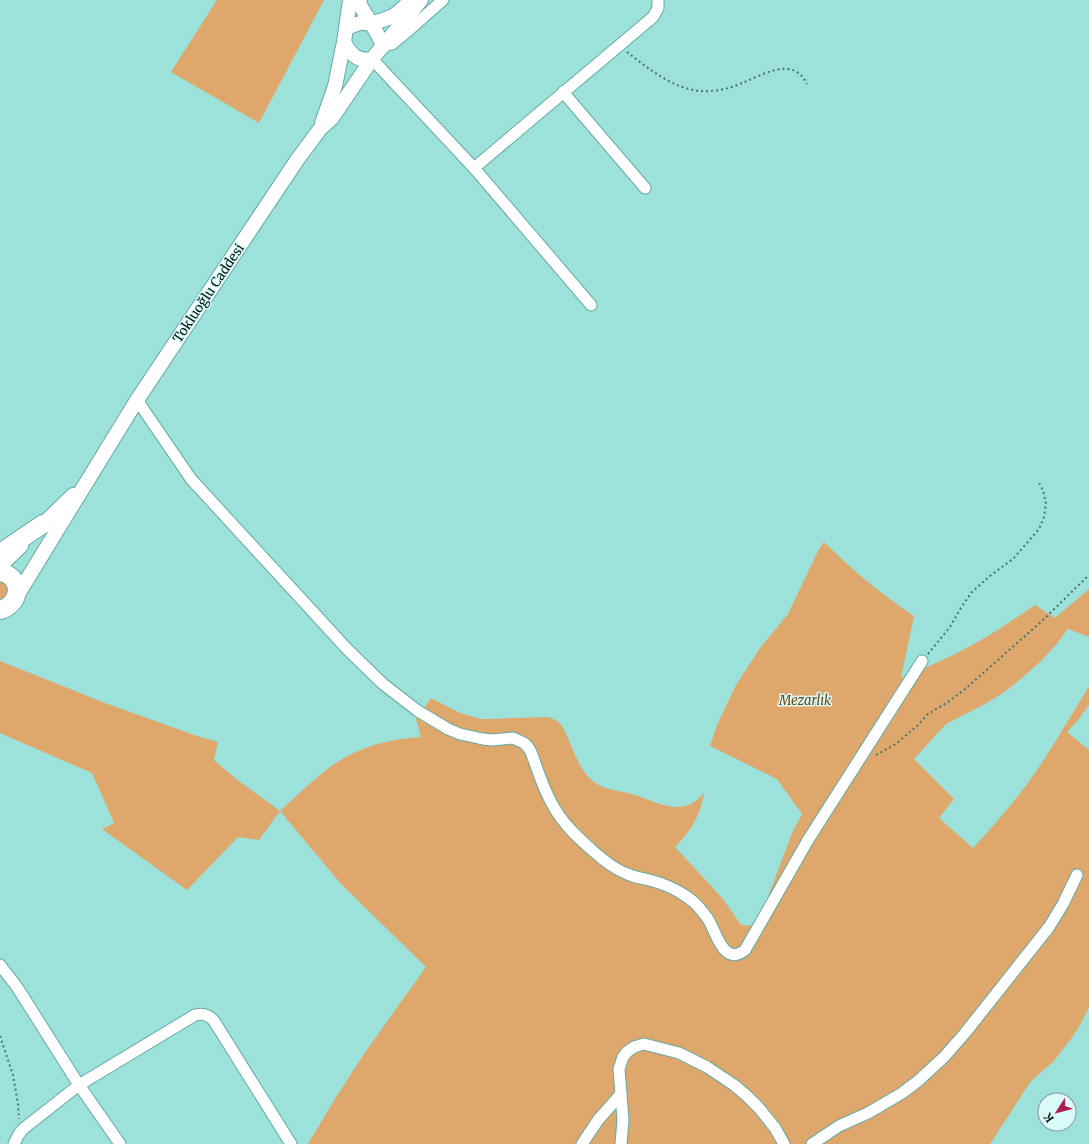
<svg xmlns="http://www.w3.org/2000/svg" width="1089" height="1144" font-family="Merriweather,serif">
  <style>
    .green { fill: #dea76b }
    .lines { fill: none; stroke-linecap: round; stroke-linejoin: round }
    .minor-casing { stroke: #65aaa3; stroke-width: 13 }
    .tertiary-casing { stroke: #65aaa3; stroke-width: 16 }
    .trunk-casing { stroke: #65aaa3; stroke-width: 20 }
    .path { stroke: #497570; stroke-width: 2; stroke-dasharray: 2 3; stroke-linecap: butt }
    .minor { stroke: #fff; stroke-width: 11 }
    .tertiary { stroke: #fff; stroke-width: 14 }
    .trunk { stroke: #fff; stroke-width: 18 }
    .labels { text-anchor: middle; stroke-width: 3; stroke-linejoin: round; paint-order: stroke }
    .street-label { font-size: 13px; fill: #001412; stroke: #dafcf8 }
    .park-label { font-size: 13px; font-style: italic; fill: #694415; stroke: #dafcf8 }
  </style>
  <rect width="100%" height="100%" fill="#9ce2db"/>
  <g class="green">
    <path d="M217 0H324L259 123 171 72Z"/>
    <path d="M824 542C852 570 881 594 914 616L901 678C928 667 955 655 981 640 1000 629 1017 617 1035 605L1055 618 1089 589V637L1068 629 1055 646 1040 662 1023 677 1006 691 987 703 946 724 914 759 954 799 939 818 973 848C996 823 1018 798 1037 770 1055 743 1072 714 1089 686V705L1078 720 1067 732 1089 750V1007L1080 1025 1071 1039 1053 1062 1031 1081 990 1144H308L338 1094 366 1051 426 967 341 884 280 811 259 840 238 837 187 890 102 829 114 823 92 773 0 733V661L105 703 197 736 218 742 214 760 236 779 280 811C295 797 310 783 326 770 354 748 387 739 421 737L416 719 431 698 460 713 481 719H491L513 718 548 717C552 718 556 720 559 723 564 727 565 733 568 738 573 750 578 764 586 774 599 791 616 789 635 795 659 803 685 819 704 792 701 815 691 831 675 847L723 899 741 925 749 926 754 924 763 910 792 833 802 814 777 779 710 746 717 725 736 685 760 648 788 614 818 551Z"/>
    <path d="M0 576 13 590 0 605Z"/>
  </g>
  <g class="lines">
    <defs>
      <g id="minor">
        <path d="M384 46 392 44 409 30 443 0"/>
        <path d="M372 59 474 168 591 305"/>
        <path d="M563 92 645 188"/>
        <path d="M474 168 653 17 658 8V0"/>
        <path d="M137 400 191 479 347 649 383 684 418 711 448 729 460 734 483 739 493 740 513 738 524 743 528 747 531 752C537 768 542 785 550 800 560 821 576 836 593 851 603 860 613 868 625 873 633 877 641 878 649 880 662 883 678 890 690 899 697 904 703 912 708 919 716 931 723 967 745 950L808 840 922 661"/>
        <path d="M0 965 17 987 79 1085 120 1144"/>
        <path d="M14 1144 19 1134 23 1129 79 1085 195 1015C203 1013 209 1015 214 1021L291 1144"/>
        <path d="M582 1144 598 1120 621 1094"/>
        <path d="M621 1144 623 1120 619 1069 623 1057 627 1052 634 1047 644 1044 679 1053 707 1067 734 1085 747 1096 759 1108 775 1128 784 1144"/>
        <path d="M812 1144 839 1126 868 1113 902 1093 918 1081 944 1057 965 1033 1049 927 1063 904 1077 875"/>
      </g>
      <g id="tertiary">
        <path d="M359 0 361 7 371 23C389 19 395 17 408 3"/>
        <path d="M346 28 360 23H371L379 37 383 46"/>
        <path d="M344 42C350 54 358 62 372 59"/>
        <path d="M322 123 335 86 344 42 350 0"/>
        <path d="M36 531 73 495"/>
        <path d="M0 566 21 546"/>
        <path d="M15 599 137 400 297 160 320 129 332 118 372 59 421 0"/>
      </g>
      <g id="trunk">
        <path d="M0 553 43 524"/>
        <path d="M0 572C23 576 22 604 0 610"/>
      </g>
    </defs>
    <use href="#minor" class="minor-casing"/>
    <use href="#tertiary" class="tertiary-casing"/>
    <use href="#trunk" class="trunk-casing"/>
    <g class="path">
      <path d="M627 52C649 69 672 88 700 91 714 92 729 89 742 83 763 75 793 55 807 84"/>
      <path d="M928 654 950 627 962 606 972 592 991 575 1013 559 1039 529 1044 517 1046 504 1043 490 1039 483"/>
      <path d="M876 755 896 744 918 725 928 714 948 702 964 690 1042 621 1089 575"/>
      <path d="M0 1036 13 1075 18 1104 19 1119"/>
    </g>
    <use href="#minor" class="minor"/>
    <use href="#tertiary" class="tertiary"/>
    <use href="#trunk" class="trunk"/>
  </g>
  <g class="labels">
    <g class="street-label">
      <text transform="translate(208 293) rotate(-56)" y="5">Tokluoğlu Caddesi</text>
    </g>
    <g class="park-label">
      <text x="805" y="705">Mezarlık</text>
    </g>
  </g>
  <g transform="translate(1057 1112) rotate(234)"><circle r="19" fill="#dafcf8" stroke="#839f9c"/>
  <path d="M0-3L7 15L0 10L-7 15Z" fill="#af1d4e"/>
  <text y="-6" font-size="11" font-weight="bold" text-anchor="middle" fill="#001412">K</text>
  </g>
</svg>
